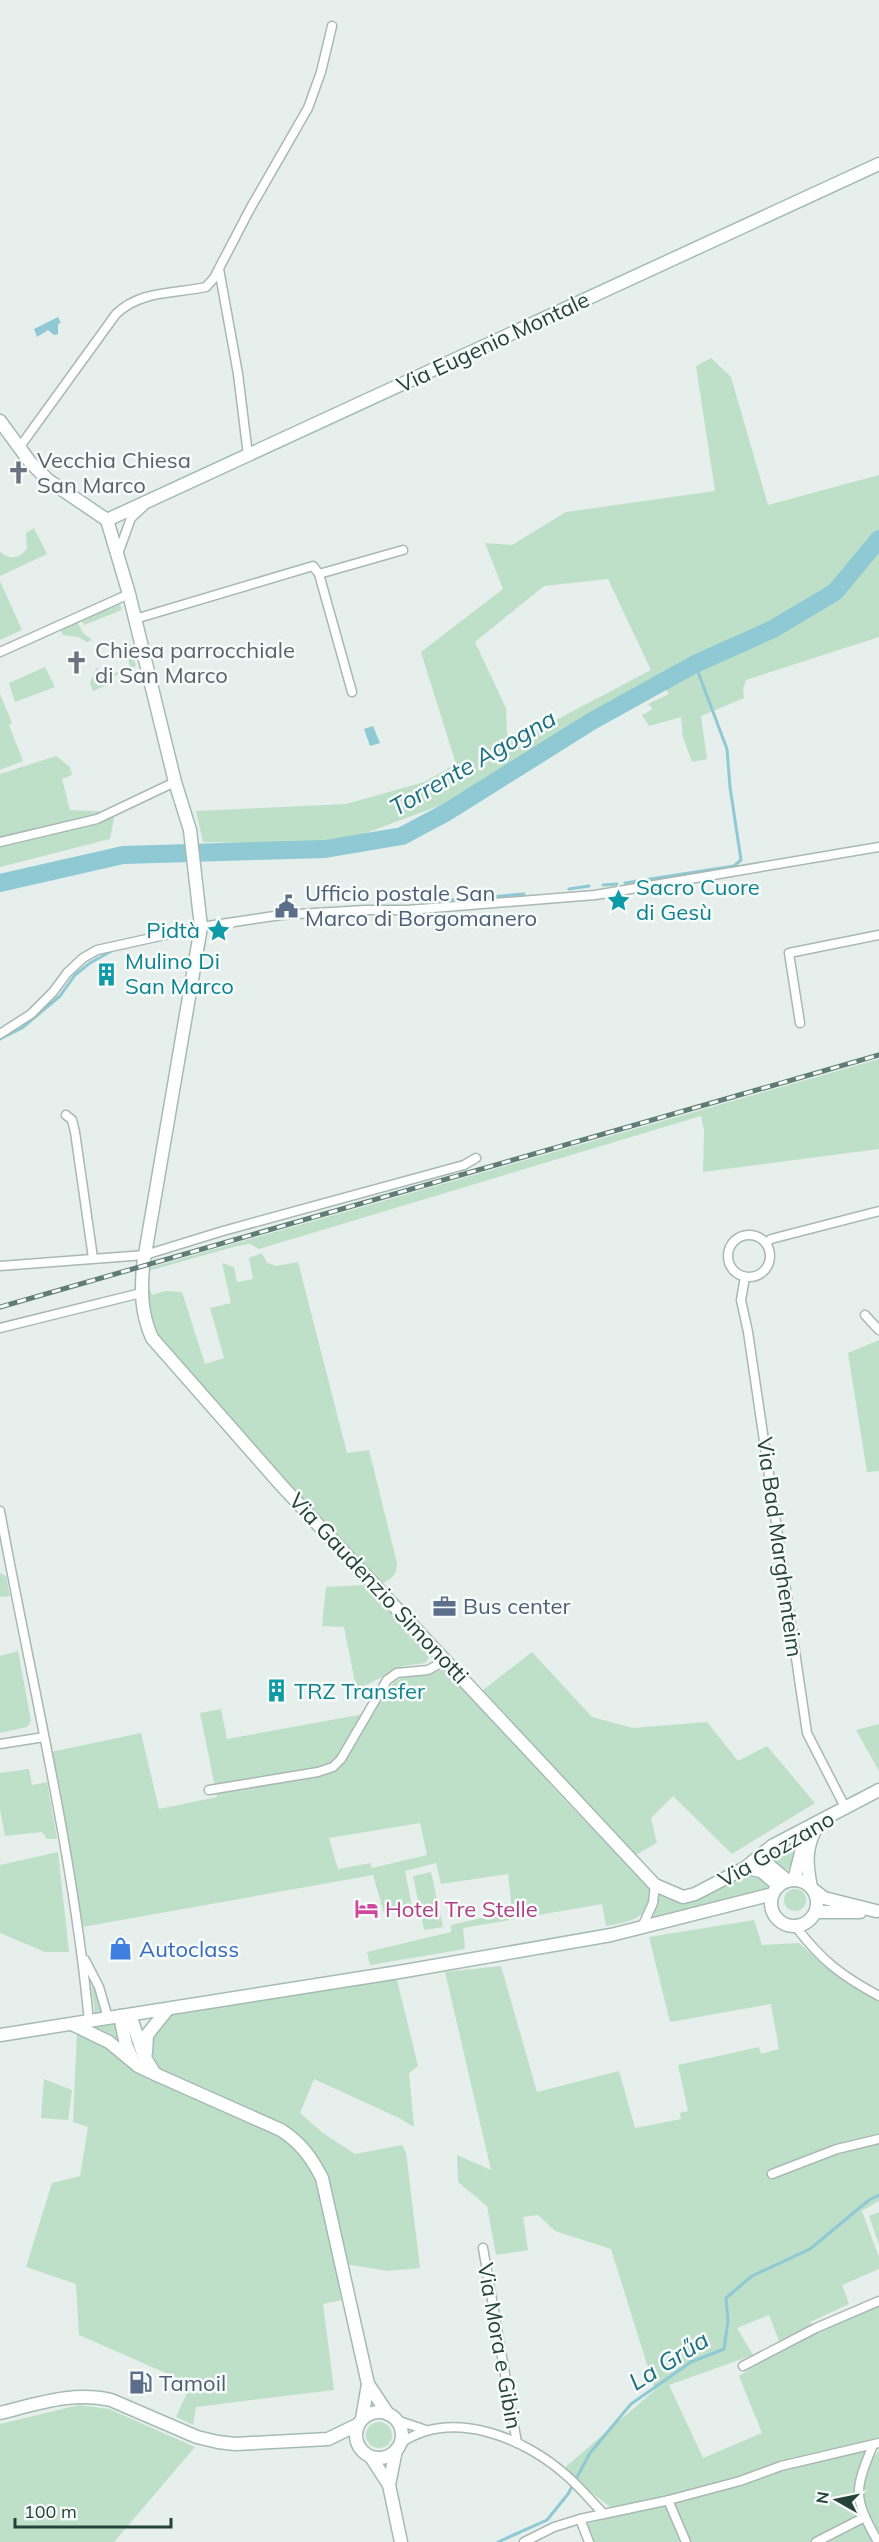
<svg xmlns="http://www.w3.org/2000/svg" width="879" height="2542" font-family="Mulish,sans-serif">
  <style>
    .green { fill: #bfe0c8; fill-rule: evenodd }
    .water { fill: #8ec9d4 }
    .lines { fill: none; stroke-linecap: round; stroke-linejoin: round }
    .stream { stroke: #8ec9d4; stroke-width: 3 }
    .river { stroke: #8ec9d4; stroke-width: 18 }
    .street-casing { stroke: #a8b8b2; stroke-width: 11 }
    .secondary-casing { stroke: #a4bbb3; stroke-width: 15 }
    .street { stroke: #fff; stroke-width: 8 }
    .secondary { stroke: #fff; stroke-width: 12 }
    .rail-casing { stroke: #5f7d75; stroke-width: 5 }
    .rail { stroke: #f7fbf9; stroke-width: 3; stroke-dasharray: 9; stroke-linecap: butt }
    .labels { text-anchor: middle; stroke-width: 5; stroke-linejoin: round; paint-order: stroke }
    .street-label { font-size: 22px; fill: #24423a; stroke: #f7fbf9 }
    .worship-label { font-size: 22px; fill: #5b616d; stroke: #f7fbf9; text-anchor: start }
    .culture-label { font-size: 22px; fill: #0d838f; stroke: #f7fbf9; text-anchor: start }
    .service-label { font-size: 22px; fill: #4e5e75; stroke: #f7fbf9; text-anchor: start }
    .hotel-label { font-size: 22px; fill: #b23c85; stroke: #f7fbf9; text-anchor: start }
    .shop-label { font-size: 22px; fill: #366cbe; stroke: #f7fbf9; text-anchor: start }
    .water-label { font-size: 24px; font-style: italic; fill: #1c6f80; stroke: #f7fbf9 }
  </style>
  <rect width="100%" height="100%" fill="#e6efeb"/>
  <g class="green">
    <path d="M711 358 731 377 768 505 879 475V637L746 680 743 688 744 698 701 716 707 759 692 762 683 737 681 717 649 726 642 715 653 709 648 704 669 694 657 678 533 748 449 802 358 836 308 844 203 842 196 811 346 804 424 782 456 764 421 652 503 589 485 543 512 545 566 512 715 491 696 366ZM608 579 651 670 516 741 507 734 506 708 475 642 544 586Z"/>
    <path d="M34 528 47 554 0 576V552C10 560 20 559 27 548L26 533Z"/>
    <path d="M0 581 22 630 0 640Z"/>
    <path d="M120 604 122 610 84 625 81 620Z"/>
    <path d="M77 621 83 633 92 640 87 642 78 637 63 635 60 629Z"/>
    <path d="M129 641 136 666 108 679 110 684 93 691 90 683 97 667 99 671H103L107 677 130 666 124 642Z"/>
    <path d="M45 667 55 687 15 702 9 683Z"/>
    <path d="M0 694 12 723 9 725 23 761 0 770Z"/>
    <path d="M56 756 70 767 72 775 62 779 70 810 115 812 110 839 0 867V774Z"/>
    <path d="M879 1059V1149L703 1172 704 1130 701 1116 259 1249 250 1244 237 1246 148 1271 149 1268Z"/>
    <path d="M262 1253 267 1263 276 1266 298 1262 347 1453 369 1450 397 1563C397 1577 389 1581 377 1586L146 1324 147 1281 152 1295 165 1291 182 1292 205 1364 224 1358 210 1308 231 1303 222 1263 234 1267 237 1282 253 1279 249 1258Z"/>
    <path d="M879 1340V1471L867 1472 848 1353Z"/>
    <path d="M0 1573 6 1576 10 1596 0 1597Z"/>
    <path d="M364 1585 426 1649 430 1656 425 1663 403 1666 361 1688 356 1687 344 1627 322 1626 326 1587Z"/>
    <path d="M18 1651 31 1721 27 1727 0 1733V1656Z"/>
    <path d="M532 1652 592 1717 633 1728 707 1722 738 1761 767 1746 815 1803 732 1854 673 1796 651 1818 657 1843 630 1858 478 1694Z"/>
    <path d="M448 1666 558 1793 650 1889C654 1918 628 1922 606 1926L602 1904 463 1928 465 1949 370 1965 367 1952 451 1932V1925L512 1911 508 1874 441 1884 436 1863 405 1871 412 1907 384 1913 373 1875 82 1927 51 1752 141 1733 159 1809 217 1797 200 1713 221 1709 227 1739 375 1712C401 1656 408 1690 448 1666ZM420 1823 427 1855 372 1868 370 1863 338 1869 329 1838Z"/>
    <path d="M879 1724V1771L856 1730Z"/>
    <path d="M29 1769 32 1785 47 1782 57 1839H47L42 1832 5 1836 0 1809V1773Z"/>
    <path d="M794 1842 797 1844C797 1853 796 1864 788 1870L777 1867 773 1856 777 1851Z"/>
    <path d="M58 1852 69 1952H45L0 1933V1865Z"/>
    <path d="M431 1872 443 1927 424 1930 413 1876Z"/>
    <path d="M753 1873 769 1883 768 1888 759 1895 652 1921 660 1893 693 1899Z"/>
    <circle cx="795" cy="1900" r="11"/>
    <path d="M754 1920 762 1945 799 1943 827 1968 879 1999V2139L837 2150 879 2140V2201L862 2211 879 2257V2269L842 2285 849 2304 810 2322 813 2327 779 2341 769 2315 737 2328 753 2355 669 2385 703 2458 762 2433 739 2376 790 2344 879 2305V2445L850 2447 779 2463 739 2478 618 2513 562 2470 655 2390 611 2249 555 2231 538 2215 523 2217 528 2250 496 2255 487 2206 458 2182 457 2155 491 2170 445 1972 501 1966 537 2092 619 2071 635 2128 681 2119 680 2113 688 2111 678 2065 759 2047 761 2054 779 2049 771 2004 670 2022 649 1937Z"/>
    <path d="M396 1976 418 2066 409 2073 414 2127 399 2118 314 2079 300 2113 323 2133 355 2154 402 2145 406 2152 420 2268 387 2271 346 2264 326 2178 298 2137 156 2070C144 2042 151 2036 169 2015Z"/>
    <path d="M91 1984 97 1995 101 2015H95Z"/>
    <path d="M117 2021 122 2047 91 2025Z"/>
    <path d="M77 2031 286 2137 317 2174 342 2300 323 2304 334 2390 196 2407 193 2425 176 2417 191 2384 79 2335 76 2284 26 2267 52 2183 80 2176 88 2127 73 2122Z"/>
    <path d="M44 2079 72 2090 68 2120 41 2118Z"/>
    <path d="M879 2212V2245L869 2216Z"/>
    <path d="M79 2405 109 2409 195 2447 114 2542H0V2424Z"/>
    <circle cx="379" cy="2435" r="13"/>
    <path d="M876 2449C861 2470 849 2490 862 2516L813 2542H690L673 2503 788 2468Z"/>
    <path d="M879 2450V2540L858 2491 868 2465Z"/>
    <path d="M666 2502 683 2542H591L584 2525Z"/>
    <path d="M864 2519 876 2542H819Z"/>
  </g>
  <g class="water">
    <path d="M58 317 61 323 58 324V334L54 335 48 330 37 337 34 329Z"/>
    <path d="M373 726 380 743 370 746 364 729Z"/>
  </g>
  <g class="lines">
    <g class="stream">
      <path d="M625 883 734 866 741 860 730 787 727 749 695 664"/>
      <path d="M603 885 617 884"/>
      <path d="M569 889 589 886"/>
      <path d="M427 902 524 894"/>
      <path d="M0 1039 22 1028 60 996 75 975 90 963 115 949"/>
      <path d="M498 2542 547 2520 568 2494 590 2453 631 2404 691 2362 724 2349 728 2321 726 2298 752 2276 810 2249 869 2200 879 2195"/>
    </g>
    <path class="river" d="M0 883 123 855 325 849 402 836 447 812 592 721 695 664 773 629 835 592 879 539"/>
    <defs>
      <g id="street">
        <path d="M219 269 238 374 248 455"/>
        <path d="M19 448 116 314C141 290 174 294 206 287L214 278 250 209 308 108 321 72 332 26"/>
        <path d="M118 554 131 518 144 506"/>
        <path d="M319 574 403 550"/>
        <path d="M135 619 313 566 319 574 352 692"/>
        <path d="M0 652 129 594"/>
        <path d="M0 842 97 819 175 782"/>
        <path d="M800 1023 789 953 879 935"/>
        <path d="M0 1034 31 1014 53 992 67 973 83 958 97 950 201 927 281 915 365 910H408L595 895 879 847"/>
        <path d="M66 1115 72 1120 75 1132 93 1258"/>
        <circle cx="749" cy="1256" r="21"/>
        <path d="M766 1243 771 1239 879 1211"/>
        <path d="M0 1266 145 1255 223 1231 464 1165 476 1158"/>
        <path d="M745 1277 741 1300 748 1332 807 1733 846 1809"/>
        <path d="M865 1315 879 1330"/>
        <path d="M0 1328 141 1293"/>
        <path d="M0 1511C31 1681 73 1850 89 2022"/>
        <path d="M0 1744 44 1737"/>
        <path d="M209 1790 318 1772 333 1767 341 1759 387 1680 397 1673 428 1670 446 1660"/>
        <path d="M642 1927 653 1903 655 1885"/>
        <path d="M796 1927C822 1961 842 1976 879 1996"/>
        <path d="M85 1960 99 1987 108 2018"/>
        <path d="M772 2174 837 2149 879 2139"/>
        <path d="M483 2248 517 2443"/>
        <path d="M743 2366 816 2328 879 2301"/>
        <path d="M396 2420 426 2430"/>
        <path d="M401 2443C453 2408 525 2438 567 2476 580 2487 591 2501 603 2513"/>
        <path d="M873 2445C854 2491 853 2497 878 2542"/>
        <path d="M668 2500 686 2542"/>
        <path d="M580 2519 589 2542"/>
        <path d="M524 2542 554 2527 580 2519 665 2501 740 2481 781 2466 879 2443"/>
        <path d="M816 2542 865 2517"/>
      </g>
      <g id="secondary">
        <path d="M0 421 30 462 48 480 107 520 129 594 175 782 190 830 201 927 143 1266C141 1292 141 1313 152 1338L282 1486 655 1885 683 1897 695 1894 745 1868 772 1846 879 1790"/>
        <path d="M107 520 879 164"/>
        <path d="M754 1861 770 1866 788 1881"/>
        <path d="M746 1868 761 1871 779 1886"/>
        <circle cx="794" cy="1903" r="23"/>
        <path d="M794 1880 802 1849"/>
        <path d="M811 1887C806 1863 805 1846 818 1825"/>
        <path d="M815 1891 824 1898 876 1911"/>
        <path d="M816 1912H860"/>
        <path d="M130 2015 144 2056 155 2074"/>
        <path d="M120 2016 126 2045 132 2058"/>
        <path d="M74 2025 109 2042 138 2066 155 2074 281 2130C301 2143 311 2157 322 2178L368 2384 388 2414"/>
        <path d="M0 2035 399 1972 611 1935 773 1894"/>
        <path d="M146 2053 147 2035 167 2010"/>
        <circle cx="379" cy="2435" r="23"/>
        <path d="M0 2413C37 2404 73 2391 111 2400L197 2437 218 2442 235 2444 328 2439 357 2425"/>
        <path d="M362 2419 368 2384"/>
        <path d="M371 2457 389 2485 401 2542"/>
        <path d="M389 2485 396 2450"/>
      </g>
    </defs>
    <use href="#street" class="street-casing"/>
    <use href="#secondary" class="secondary-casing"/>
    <use href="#street" class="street"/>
    <use href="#secondary" class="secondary"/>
    <defs>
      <path id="rail" d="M0 1307 879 1055"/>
    </defs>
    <use href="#rail" class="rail-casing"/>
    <use href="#rail" class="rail"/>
  </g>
  <defs>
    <symbol id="church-bare" viewBox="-9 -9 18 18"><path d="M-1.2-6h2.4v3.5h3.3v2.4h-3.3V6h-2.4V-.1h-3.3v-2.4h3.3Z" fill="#6b7280" stroke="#f7fbf9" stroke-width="2.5" paint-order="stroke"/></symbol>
    <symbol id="sight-bare" viewBox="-9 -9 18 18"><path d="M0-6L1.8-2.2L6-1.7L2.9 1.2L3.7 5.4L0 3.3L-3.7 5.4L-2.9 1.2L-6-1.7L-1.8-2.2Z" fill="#0f9aa8" stroke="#f7fbf9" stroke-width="2.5" paint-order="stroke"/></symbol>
    <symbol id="civic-bare" viewBox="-9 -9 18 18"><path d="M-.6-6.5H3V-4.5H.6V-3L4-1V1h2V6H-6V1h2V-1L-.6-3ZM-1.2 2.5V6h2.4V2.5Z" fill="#5c6f8a" stroke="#f7fbf9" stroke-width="2.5" paint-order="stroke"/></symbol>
    <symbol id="building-bare" viewBox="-9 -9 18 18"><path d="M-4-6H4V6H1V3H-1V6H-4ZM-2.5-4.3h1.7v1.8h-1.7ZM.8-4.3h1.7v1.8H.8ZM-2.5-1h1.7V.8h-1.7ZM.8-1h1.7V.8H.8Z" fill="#0f9aa8" stroke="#f7fbf9" stroke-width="2.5" paint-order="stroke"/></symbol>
    <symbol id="office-bare" viewBox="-9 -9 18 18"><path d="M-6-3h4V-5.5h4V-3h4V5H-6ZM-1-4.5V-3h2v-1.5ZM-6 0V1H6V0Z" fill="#5c6f8a" stroke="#f7fbf9" stroke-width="2.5" paint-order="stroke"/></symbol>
    <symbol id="hotel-bare" viewBox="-9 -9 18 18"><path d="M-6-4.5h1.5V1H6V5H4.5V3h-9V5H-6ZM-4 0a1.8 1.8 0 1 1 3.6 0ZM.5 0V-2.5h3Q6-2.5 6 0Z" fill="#d1479c" stroke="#f7fbf9" stroke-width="2.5" paint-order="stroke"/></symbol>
    <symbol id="shop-bare" viewBox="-9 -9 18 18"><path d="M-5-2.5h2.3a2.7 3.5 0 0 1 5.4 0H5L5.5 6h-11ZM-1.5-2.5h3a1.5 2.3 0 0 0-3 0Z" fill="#3f7fe0" stroke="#f7fbf9" stroke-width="2.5" paint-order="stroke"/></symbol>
    <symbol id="fuel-bare" viewBox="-9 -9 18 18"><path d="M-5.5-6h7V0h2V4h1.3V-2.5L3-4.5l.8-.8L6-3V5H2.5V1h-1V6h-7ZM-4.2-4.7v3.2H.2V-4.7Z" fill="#5c6f8a" stroke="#f7fbf9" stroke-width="2.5" paint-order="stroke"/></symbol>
  </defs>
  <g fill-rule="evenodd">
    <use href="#church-bare" x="2" y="456" width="33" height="33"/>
    <use href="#church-bare" x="60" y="646" width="33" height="33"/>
    <use href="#sight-bare" x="602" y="884" width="33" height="33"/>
    <use href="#civic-bare" x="270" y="890" width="33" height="33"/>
    <use href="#sight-bare" x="202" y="914" width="33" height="33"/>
    <use href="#building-bare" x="90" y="958" width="33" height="33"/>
    <use href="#office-bare" x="428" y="1590" width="33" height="33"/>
    <use href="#building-bare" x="260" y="1674" width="33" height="33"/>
    <use href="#hotel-bare" x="350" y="1892" width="33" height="33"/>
    <use href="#shop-bare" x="104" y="1932" width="33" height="33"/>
    <use href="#fuel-bare" x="124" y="2366" width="33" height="33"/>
  </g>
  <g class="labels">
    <g class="street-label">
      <text transform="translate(493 342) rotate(-25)" y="8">Via Eugenio Montale</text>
      <text transform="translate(780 1547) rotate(82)" y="8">Via Bad Marghenteim</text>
      <text transform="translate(379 1588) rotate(47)" y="8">Via Gaudenzio Simonotti</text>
      <text transform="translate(776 1849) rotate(-30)" y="8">Via Gozzano</text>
      <text transform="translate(500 2346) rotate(80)" y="8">Via Mora e Gibin</text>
    </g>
    <g class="worship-label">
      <text x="37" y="468">Vecchia Chiesa<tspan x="37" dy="25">San Marco</tspan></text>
      <text x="95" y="658">Chiesa parrocchiale<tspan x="95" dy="25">di San Marco</tspan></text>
    </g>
    <g class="culture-label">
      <text x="636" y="895">Sacro Cuore<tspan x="636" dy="25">di Gesù</tspan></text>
      <text x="200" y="938" text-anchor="end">Pidtà</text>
      <text x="125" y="969">Mulino Di<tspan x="125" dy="25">San Marco</tspan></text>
      <text x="294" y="1699">TRZ Transfer</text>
    </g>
    <g class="service-label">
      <text x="305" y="901">Ufficio postale San<tspan x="305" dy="25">Marco di Borgomanero</tspan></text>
      <text x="463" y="1614">Bus center</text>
      <text x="159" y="2391">Tamoil</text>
    </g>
    <g class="hotel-label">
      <text x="385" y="1917">Hotel Tre Stelle</text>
    </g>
    <g class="shop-label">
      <text x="139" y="1957">Autoclass</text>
    </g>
    <g class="water-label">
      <text transform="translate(473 763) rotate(-30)" y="8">Torrente Agogna</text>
      <text transform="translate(669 2361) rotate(-32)" y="8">La Grűa</text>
    </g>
  </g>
  <g transform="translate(837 2500) rotate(279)" stroke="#f7fbf9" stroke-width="4.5" paint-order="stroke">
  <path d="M0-4.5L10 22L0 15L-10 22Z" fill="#24423a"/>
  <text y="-9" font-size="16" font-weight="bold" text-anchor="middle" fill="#24423a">N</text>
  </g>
  <path d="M15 2518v9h156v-9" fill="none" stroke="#24423a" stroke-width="3"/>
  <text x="24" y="2518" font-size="18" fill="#24423a" stroke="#f7fbf9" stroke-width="4.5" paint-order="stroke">100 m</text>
</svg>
